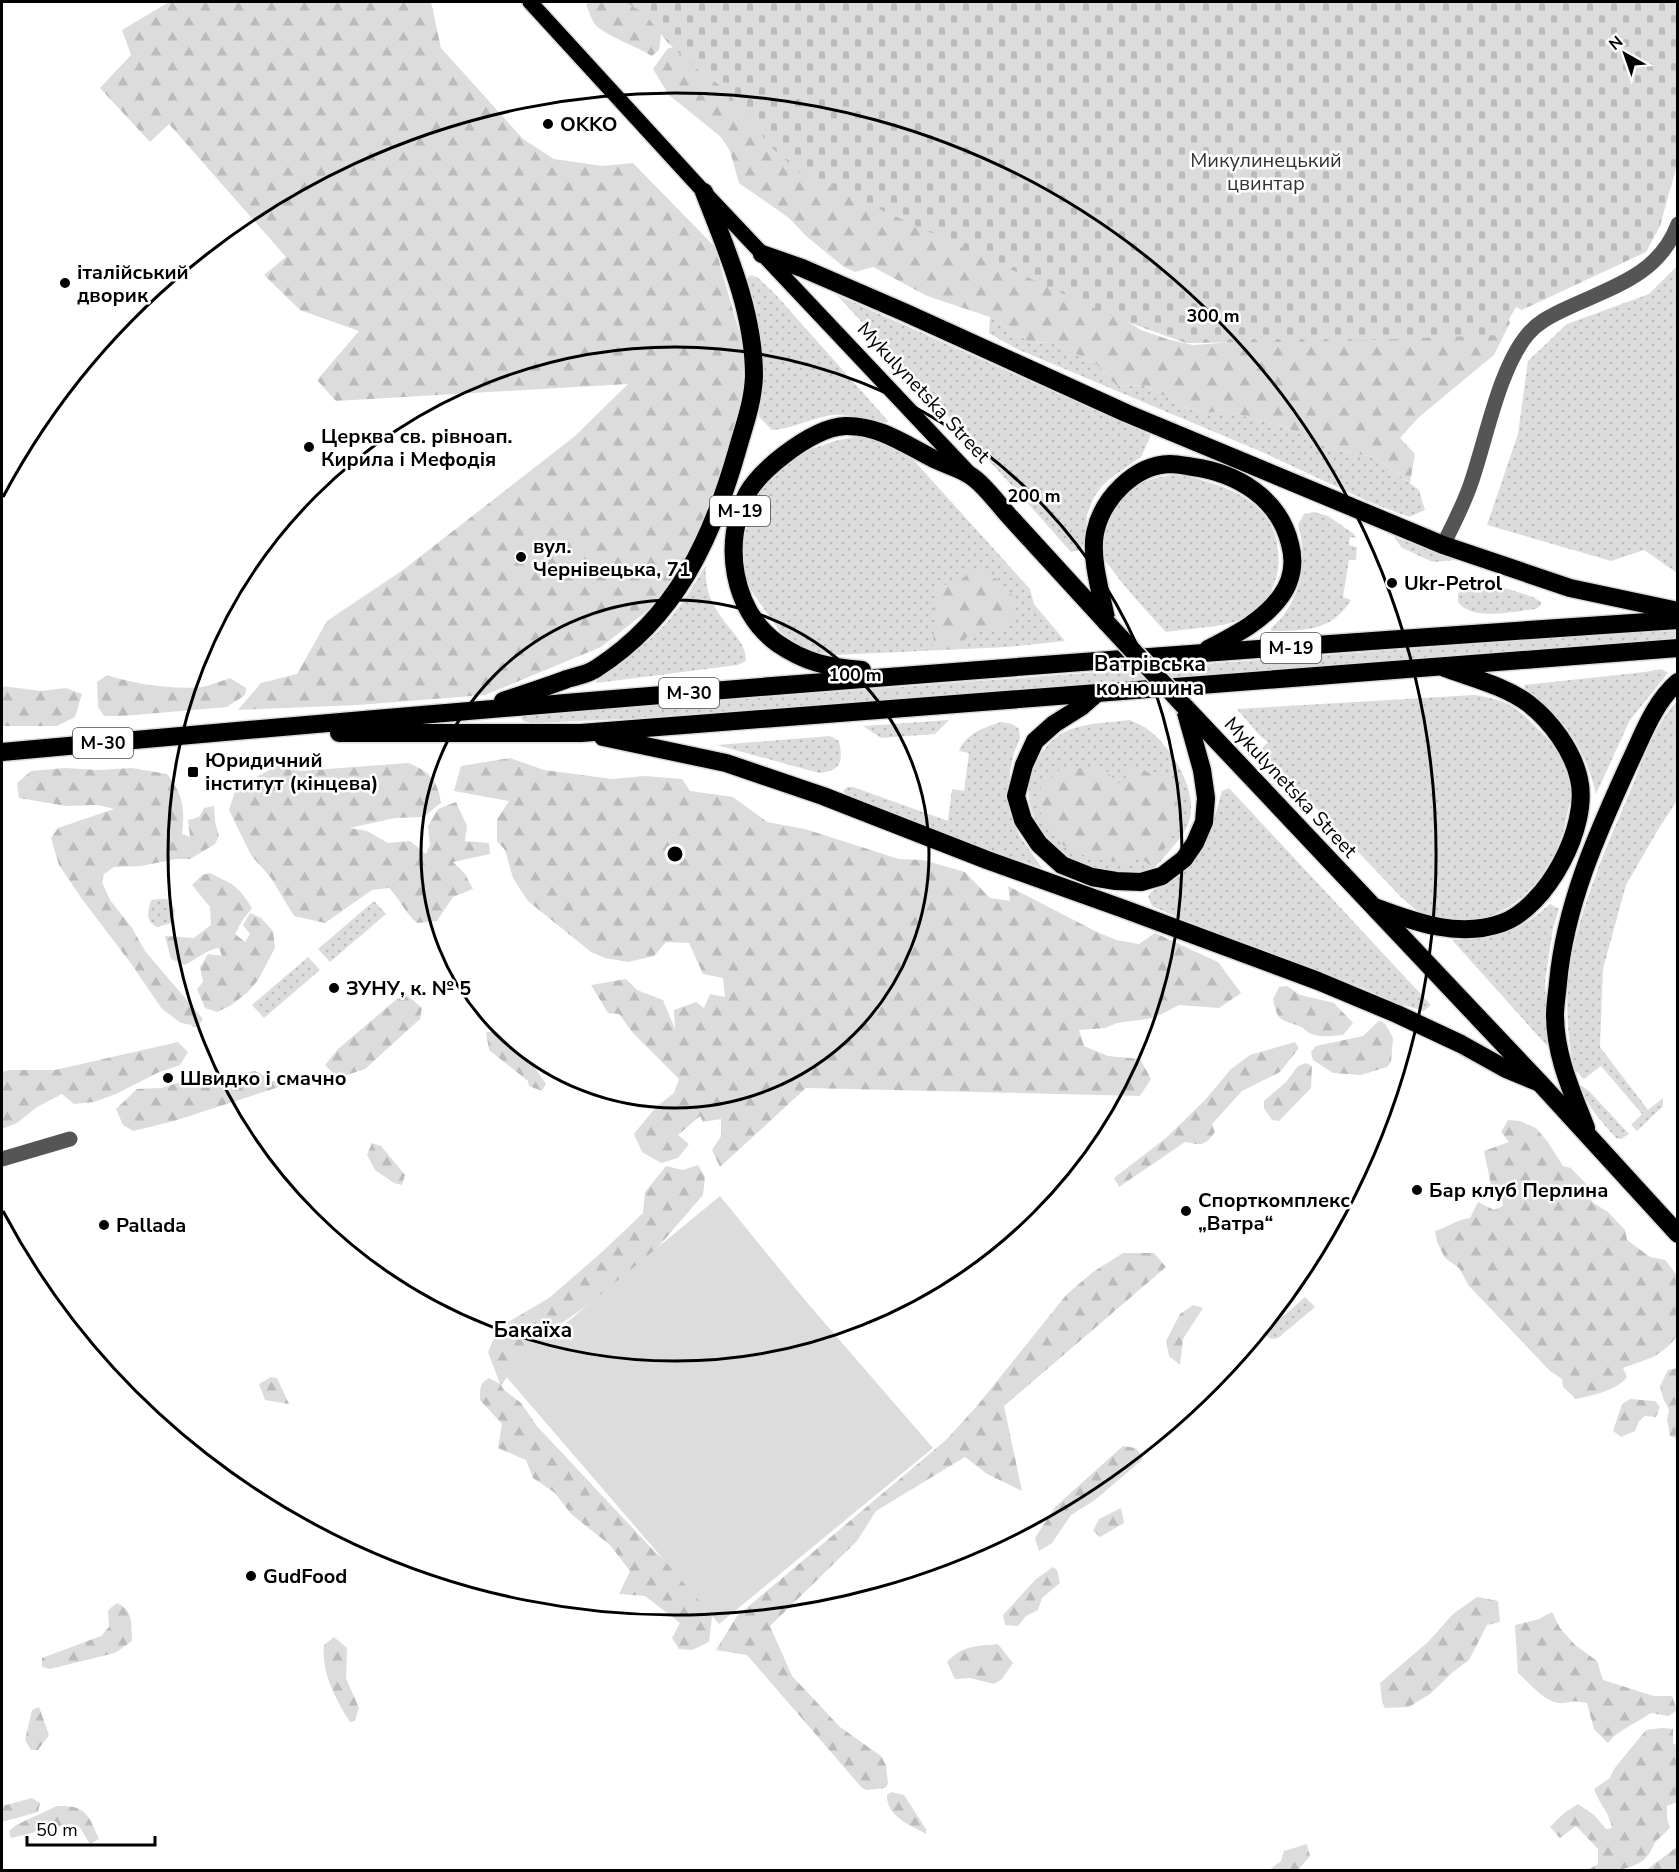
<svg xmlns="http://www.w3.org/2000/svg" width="1679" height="1872" font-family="'Nunito Sans',sans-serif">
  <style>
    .grass { fill: url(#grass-dots) }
    .forest { fill: url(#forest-firs) }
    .cemetery { fill: url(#cemetery-stones) }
    .pitch { fill: #dcdcdc }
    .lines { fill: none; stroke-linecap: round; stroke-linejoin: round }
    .major-casing { stroke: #dbdbdb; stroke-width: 18 }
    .highway-casing { stroke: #dbdbdb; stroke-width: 21 }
    .minor { stroke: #555; stroke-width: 15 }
    .major { stroke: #000; stroke-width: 15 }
    .highway { stroke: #000; stroke-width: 18 }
    .highway-bridge-casing { stroke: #dbdbdb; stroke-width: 21; stroke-linecap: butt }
    .highway-bridge { stroke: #000; stroke-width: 18 }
    .ring { fill: none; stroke: #000; stroke-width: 3 }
    .poi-dot { fill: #000; stroke: #fff; stroke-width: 2 }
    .labels { text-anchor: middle; stroke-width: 5; stroke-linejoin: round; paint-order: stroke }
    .shield { fill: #fff; stroke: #4c4c4c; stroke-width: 1.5 }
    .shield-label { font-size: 18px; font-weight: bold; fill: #000 }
    .poi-label { font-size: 20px; font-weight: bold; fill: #000; stroke: #fff; text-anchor: start }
    .park-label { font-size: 20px; fill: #333; stroke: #fff }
    .street-label { font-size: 20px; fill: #000; stroke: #fff }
    .neighbourhood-label { font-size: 21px; font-weight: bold; fill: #000; stroke: #fff }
    .centre { fill: #000; stroke: #fff; stroke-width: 3 }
    .ring-label { font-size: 18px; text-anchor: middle; font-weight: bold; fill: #000; stroke: #fff; stroke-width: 5; stroke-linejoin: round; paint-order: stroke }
  </style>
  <defs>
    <pattern id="grass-dots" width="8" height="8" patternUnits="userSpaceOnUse" patternTransform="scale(1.5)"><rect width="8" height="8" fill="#dcdcdc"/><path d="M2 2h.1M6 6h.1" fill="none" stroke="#bbb" stroke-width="1.8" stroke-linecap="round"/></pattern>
    <pattern id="forest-firs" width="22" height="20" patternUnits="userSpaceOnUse" patternTransform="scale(1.5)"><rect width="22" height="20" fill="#dcdcdc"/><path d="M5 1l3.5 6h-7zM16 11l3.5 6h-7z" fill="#bbb"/></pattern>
    <pattern id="cemetery-stones" width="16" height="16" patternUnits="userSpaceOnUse" patternTransform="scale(1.5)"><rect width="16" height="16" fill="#dcdcdc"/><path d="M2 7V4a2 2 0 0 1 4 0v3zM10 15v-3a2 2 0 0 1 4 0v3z" fill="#bbb"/></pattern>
  </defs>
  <rect width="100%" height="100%" fill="#fff"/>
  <g class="grass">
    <path d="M1677 266V573L1644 550 1611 561 1487 525 1518 434 1528 361 1567 324 1649 294Z"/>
    <path d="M750 275 757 277 776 295 889 422 884 423C868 420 848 413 832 415 811 418 793 429 772 430L759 417 761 381 744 284Z"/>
    <path d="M837 295 1151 435 1141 457 1112 477 1102 486 1094 497 1087 515 1085 541 1081 550 1071 552 1015 489Z"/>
    <path d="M990 317 1031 343 1050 342 1085 358 1096 364 1116 385 1145 386 1190 409 1209 413 1221 410 1283 426 1338 451 1375 457 1419 490 1425 510 1409 517 1367 501 1262 452 1015 348 989 333Z"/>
    <path d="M859 436 877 439 909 455 1030 589 1034 604 1065 641 1008 647 834 655 805 650 780 632 746 583 742 550 749 516 759 491 778 469 803 452 835 441Z"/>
    <path d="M1177 474C1221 484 1274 498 1278 551 1279 561 1279 569 1276 578 1271 593 1265 607 1251 615 1230 628 1190 628 1166 632 1147 611 1127 591 1111 568 1109 565 1104 560 1103 557 1100 549 1103 536 1105 529 1118 489 1137 480 1177 474Z"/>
    <path d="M1314 512 1328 516 1354 534 1356 538 1350 537 1349 545 1357 547 1356 560H1349L1343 597 1351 600C1332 631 1305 631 1271 631V628C1300 604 1309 561 1298 525L1304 514Z"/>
    <path d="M1393 536 1455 560 1433 562 1402 548Z"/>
    <path d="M706 565C704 587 711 604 724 621 734 634 746 644 746 661L738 665 596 683C604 669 639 649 654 636 675 616 691 590 706 565Z"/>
    <path d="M1475 581H1483L1533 597 1541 602V605L1536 609C1514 611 1473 622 1458 602V594L1466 583Z"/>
    <path d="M1677 631V640L955 695 625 719 533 723 523 721 521 718 524 715 1606 634Z"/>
    <path d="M1661 669 1668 673 1630 720 1596 794C1585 748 1564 716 1525 689L1524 685 1645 672Z"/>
    <path d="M1474 695C1507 700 1516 706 1539 730 1550 741 1561 751 1567 766 1574 783 1570 802 1566 820 1552 885 1494 941 1424 915 1416 912 1409 903 1402 898L1261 750 1268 742 1260 736 1237 709Z"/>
    <path d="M1677 701V801L1659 828 1626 885 1603 969 1600 1047 1648 1110 1663 1098V1106L1637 1131 1631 1125 1642 1114 1601 1066 1584 1079 1574 1069C1568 1042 1565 1002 1569 974 1578 910 1606 848 1631 789 1643 760 1655 724 1677 701Z"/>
    <path d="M949 720 935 734 881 738 863 726Z"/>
    <path d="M1130 720C1135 723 1142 725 1146 728 1170 745 1197 788 1190 818 1187 830 1179 840 1171 849 1165 856 1157 867 1148 871 1128 880 1097 875 1078 864 1065 856 1048 847 1041 832 1036 822 1030 809 1029 798 1026 771 1045 738 1071 729 1090 723 1111 722 1130 720Z"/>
    <path d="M1001 722 1012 724 1019 729 1020 738 1014 753 1010 771 1009 793 1011 812 1019 835 1042 868 1002 855 849 797 843 791 847 787H853L948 821 952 789 964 791 969 753 959 751C965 734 985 727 1001 722Z"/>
    <path d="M830 736 839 741C843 760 842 771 819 773L717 745Z"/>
    <path d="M1229 788 1431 1005 1424 1011 1396 1003 1363 988 1179 918 1152 906 1148 896C1155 886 1170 884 1180 875 1209 851 1212 825 1222 791Z"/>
    <path d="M160 899H167L175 910 172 923 157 927C145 921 148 912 151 900Z"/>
    <path d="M374 901 386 914 330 962 318 949Z"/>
    <path d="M1550 904 1559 909 1553 928 1545 982 1549 1048 1452 940C1495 937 1516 934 1550 904Z"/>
    <path d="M308 957 320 970 264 1018 252 1005Z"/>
    <path d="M1579 1084 1589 1091 1629 1134 1621 1139 1616 1138C1601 1121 1587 1106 1579 1084Z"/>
    <path d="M1305 1297 1315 1307 1278 1338 1271 1339 1263 1334Z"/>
  </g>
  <g class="forest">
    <path d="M169 2H431L441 48 523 139 554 159 602 166 633 163 715 247 744 349 743 391 724 466 698 532 676 575 646 612 601 647 485 695 358 705 238 710 261 683 297 674 327 621 403 570 575 436 628 384 336 401 317 380 359 331 300 310 264 275 286 257 169 124 150 142 100 88 131 55 122 30Z"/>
    <path d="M590 2H642L661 33 659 50 652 56C638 47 601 34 594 23 590 17 589 10 586 5Z"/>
    <path d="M680 47 1141 330 1167 339 1193 345 1308 337 1506 315 1510 323 1494 355 1419 417 1400 438 1415 454 1410 483 1375 457 1338 451 1283 426 1221 410 1209 413 1190 409 1145 386 1116 385 1096 364 1085 358 1050 342 1031 343 990 317 927 296 873 267 855 272 844 267 806 236 789 218 739 183 730 151 721 137 669 95 653 69 668 48Z"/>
    <path d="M981 569C1009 587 1024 596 1007 630 986 629 969 628 958 649L932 650 934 632 938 619 933 602 939 586 961 582 968 572Z"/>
    <path d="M107 675C133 684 174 690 202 687 211 685 221 681 230 678L246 688 245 695 227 707 123 716H104L98 707 97 682Z"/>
    <path d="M2 686 41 691 66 688 82 694 75 717 57 726H2Z"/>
    <path d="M510 758 544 770 612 779 644 776 682 779 690 791 733 797 767 822 805 829 899 859 923 860 965 872 990 898 1010 901 1008 886 1097 932 1116 940 1139 944 1155 933 1218 962 1241 993 1219 1008 1179 1005 1154 1018 1117 1023 1105 1028 1079 1030 1084 1046 1108 1056 1140 1059 1151 1079 1140 1096 806 1088 720 1167 712 1150 721 1136V1119L703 1122 700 1116 678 1135 689 1144 678 1158 661 1163 642 1152 634 1134 656 1107 674 1093 679 1079 633 1033 619 1014 608 1013 591 985 626 979 637 990 663 1000 675 1029 674 1010 696 1002 704 1008 710 994 725 997 723 978 703 974 689 943 666 942 654 956 628 962 605 958 591 952 528 901 513 878 505 850 497 841V819L509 801 454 791 461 766Z"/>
    <path d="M408 763C429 771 438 780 441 803L423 817 395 818 350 828 367 831 388 843 410 841 426 854 430 845 428 826 438 809 456 802 467 826 465 841 489 843 490 854 453 862 465 874 473 889 453 897 437 921 417 923C405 913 400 899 389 888L372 890 325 923 294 916 271 878 251 855 229 810 236 788 277 766 301 771Z"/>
    <path d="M1127 766 1140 768 1154 776H1172C1173 789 1178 802 1178 815 1178 831 1162 856 1150 865L1138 856 1124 863 1078 854 1060 843 1053 829 1037 808 1041 787 1060 770 1084 768 1104 769 1117 782 1125 785Z"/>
    <path d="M65 768 98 770 132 768 167 774C183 794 185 809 182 834L190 837 188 820 199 817 204 808 214 806 215 822 219 836 215 844 190 859H176L141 866 114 867 104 874 102 882 110 900 132 928 145 951 203 1019 198 1027H192V1025L181 1023 162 1009 132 965 82 899 59 865 51 838 58 828 114 809 98 805 66 806 19 798 17 783 31 771Z"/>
    <path d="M210 873C218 878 226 880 233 885 241 891 247 900 252 908L242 921 235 934 245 942 250 934 243 925 250 913 261 918 273 931 275 948 258 980 248 992 230 1006 217 1012 205 1008 197 989 203 982 200 967 208 954 222 956 219 948C207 949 197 959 185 965L171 959 165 936 194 938 211 925 210 907 192 885 202 875Z"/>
    <path d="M1287 986 1300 995 1334 1003 1353 1023 1343 1035C1332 1036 1318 1038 1309 1033 1306 1031 1304 1028 1301 1027 1281 1018 1278 1024 1273 999L1279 987Z"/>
    <path d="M408 996 422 1008 420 1019 365 1069 338 1078 325 1065 338 1049 398 998Z"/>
    <path d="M1380 1020 1386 1025 1393 1038 1391 1062 1387 1067 1361 1075 1333 1073 1313 1060 1311 1052 1316 1046 1363 1036Z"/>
    <path d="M496 1031 535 1068 546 1084 542 1091 529 1086 528 1081 489 1050 486 1032Z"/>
    <path d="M178 1042 188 1052 180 1065 157 1073 116 1094 94 1102 74 1104 62 1094 37 1107 17 1123 2 1129V1072L10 1070H55Z"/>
    <path d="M1295 1042 1299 1048 1280 1072 1242 1091 1212 1124 1215 1132C1204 1147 1202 1145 1185 1142L1119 1187 1114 1178 1166 1138 1205 1100 1231 1069 1250 1055Z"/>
    <path d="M1306 1063 1312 1066 1311 1088 1279 1121 1272 1120 1264 1108V1101L1286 1082 1298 1066Z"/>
    <path d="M255 1071 273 1081 288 1084 174 1121 133 1131 123 1125 116 1109 137 1089 161 1088 195 1078 222 1077Z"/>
    <path d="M1508 1120 1520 1121 1536 1128 1547 1141 1563 1166 1571 1168 1586 1184 1592 1202 1608 1212 1625 1230 1627 1240 1650 1257 1665 1260 1676 1274 1677 1336C1659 1359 1649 1358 1623 1368L1627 1377C1616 1391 1593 1395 1576 1399L1563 1387 1562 1379 1550 1371 1469 1286 1459 1268 1445 1258 1437 1242 1435 1231C1448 1227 1456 1220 1470 1218L1478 1202 1494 1210 1503 1206 1502 1198 1491 1185 1484 1151 1509 1142 1501 1132Z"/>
    <path d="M372 1143 381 1146 405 1175 402 1185 394 1183 375 1170 367 1155Z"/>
    <path d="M698 1165 705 1177 703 1195 652 1254 609 1290 552 1330 533 1356 516 1366 501 1385 504 1390 521 1403 536 1425 655 1552 679 1573 712 1617 709 1642 692 1650 679 1649 672 1638 680 1623 645 1596 619 1594 630 1571 610 1545 571 1514 555 1493 533 1478 526 1460 498 1448 502 1424 480 1400C480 1390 479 1383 489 1378L500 1384 488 1352 493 1340 505 1324 549 1298 602 1252 643 1213 645 1192 666 1166 683 1170Z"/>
    <path d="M1123 1253H1154L1166 1267 1004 1406 1022 1491 987 1474 965 1457 876 1511 857 1541 770 1626 792 1676 840 1727 881 1756 886 1765 888 1784 885 1788 867 1790 862 1788 747 1655 716 1650 737 1616 946 1440 977 1406 1067 1294 1093 1272Z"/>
    <path d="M1193 1305 1203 1308 1183 1339 1180 1365 1169 1356 1166 1341 1180 1314Z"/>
    <path d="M1677 1368H1678L1677 1439 1670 1436 1667 1419 1669 1410 1663 1398 1660 1386 1668 1370Z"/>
    <path d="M271 1377 277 1378 289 1404 265 1400 259 1384Z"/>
    <path d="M1630 1399 1655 1401 1660 1407 1656 1417 1645 1416 1639 1421 1635 1431 1621 1437 1613 1431 1622 1404Z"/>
    <path d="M1123 1446 1135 1448 1143 1456 1142 1460 1095 1500 1071 1515 1052 1543 1039 1551 1035 1538 1055 1507Z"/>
    <path d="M1121 1508 1124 1523 1100 1537 1093 1531 1099 1519Z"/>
    <path d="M1053 1567 1057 1570 1060 1583 1042 1598 1038 1610 1026 1616 1018 1626 1005 1625 1003 1615 1036 1579Z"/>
    <path d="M1477 1597 1498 1601 1500 1622 1487 1625 1469 1660 1453 1672 1430 1694 1409 1707 1385 1708 1382 1702 1380 1683 1428 1642 1453 1614Z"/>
    <path d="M117 1603C134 1611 131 1624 132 1641L115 1653 50 1669 42 1667V1658L101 1636 109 1627 108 1610Z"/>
    <path d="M1552 1612 1560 1628 1575 1645 1597 1661 1603 1680 1654 1696H1672L1677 1710 1669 1716 1651 1713C1637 1723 1619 1729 1608 1743L1594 1729 1587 1703C1575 1701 1574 1701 1563 1703 1546 1705 1530 1683 1518 1673L1515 1625 1539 1619Z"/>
    <path d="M334 1637 347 1648 346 1678 359 1708 355 1721 350 1722C336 1700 321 1672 324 1645Z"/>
    <path d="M998 1644 1013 1663 1002 1679 994 1684 970 1678 955 1679 947 1662C964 1644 975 1647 998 1644Z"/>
    <path d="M39 1707 49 1735 38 1750H31L25 1740 32 1710Z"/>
    <path d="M1662 1728 1673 1729V1743L1677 1746V1802L1667 1806V1818L1670 1828C1665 1833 1660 1837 1656 1841 1653 1845 1652 1850 1649 1854 1636 1872 1608 1871 1588 1870L1598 1864V1849L1576 1826 1560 1838 1550 1827 1564 1813 1578 1804 1594 1815 1606 1829 1612 1828C1610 1813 1599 1804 1594 1789L1610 1778 1614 1769 1646 1730Z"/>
    <path d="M891 1792 904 1795 926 1829V1834C910 1825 886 1816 887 1795Z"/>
    <path d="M32 1798 40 1803 38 1812 2 1822V1806Z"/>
    <path d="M57 1806C86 1805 88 1814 99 1839L90 1844 79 1826 70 1824 11 1838 9 1831 16 1825Z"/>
    <path d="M1307 1844 1310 1856 1298 1870H1269L1281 1861 1284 1851Z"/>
    <path d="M1677 1847V1870H1646Z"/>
  </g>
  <path class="cemetery" d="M626 2H1677V165L1660 226 1646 252 1522 310 1516 307 1500 335 1346 341 1186 343 1116 318 799 172 772 148 726 90 697 69 668 43 645 14Z"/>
  <path class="pitch" d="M720 1196 804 1299 933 1448 719 1624 504 1374Z"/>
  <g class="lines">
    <defs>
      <path id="major" d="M530 2 704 192 968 472"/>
      <g id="highway">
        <path d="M762 254 802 268 906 313 1126 413 1443 545 1570 588 1678 611"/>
        <path d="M1107 623C1102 597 1090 559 1095 533 1102 499 1134 465 1170 464 1178 464 1186 466 1193 467 1237 473 1279 498 1290 544 1295 562 1292 581 1281 596 1263 621 1235 635 1208 649"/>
        <path d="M862 670C828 667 806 663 777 643 732 610 722 542 747 494 755 479 771 465 784 455 801 442 824 427 845 426 879 425 906 445 934 459 946 465 960 468 971 476 984 484 998 504 1009 516 1041 551 1074 587 1107 623"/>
        <path d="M1097 693 1081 707 1054 724 1035 741 1024 765 1016 796 1023 820 1039 844 1062 865 1092 877 1116 881 1141 882 1162 876 1184 859 1195 843 1204 822 1206 798 1202 770 1185 709"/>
        <path d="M503 701C524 694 546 687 567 679 577 676 589 674 597 668 676 617 712 539 737 451 744 426 753 403 754 376 754 312 727 251 704 192"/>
        <path d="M1185 707 1540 1083 1678 1234"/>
        <path d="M339 733H581L1678 648"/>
        <path d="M603 737 726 763 823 796 987 860 1124 909 1318 981 1397 1014 1461 1044 1506 1069 1540 1083"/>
        <path d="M2 752C560 701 1118 657 1678 620"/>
        <path d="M1377 908C1417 923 1460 938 1502 923 1547 907 1590 826 1579 779 1573 751 1551 721 1529 704 1505 686 1472 678 1445 668"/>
        <path d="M1586 1128C1572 1092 1555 1055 1555 1015 1555 1005 1557 994 1558 983 1565 905 1597 834 1629 764 1642 737 1654 702 1678 682"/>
      </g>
    </defs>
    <use href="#major" class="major-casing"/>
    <use href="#highway" class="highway-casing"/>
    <g class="minor">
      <path d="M1443 545C1453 525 1464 504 1471 483 1486 440 1499 368 1528 334 1537 323 1549 317 1561 311 1607 288 1658 278 1678 224"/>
      <path d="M2 1159 70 1139"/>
    </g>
    <use href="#major" class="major"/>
    <use href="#highway" class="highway"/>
    <defs>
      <path id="highway-bridge" d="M1107 623 1185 707"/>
    </defs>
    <use href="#highway-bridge" class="highway-bridge-casing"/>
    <use href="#highway-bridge" class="highway-bridge"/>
  </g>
  <g class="ring">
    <circle cx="675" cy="854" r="254"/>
    <circle cx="675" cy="854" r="507"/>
    <path d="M3 497A761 761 0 1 1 3 1211"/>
  </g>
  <g class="poi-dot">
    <circle cx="548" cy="124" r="6"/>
    <circle cx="65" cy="283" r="6"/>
    <circle cx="309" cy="447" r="6"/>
    <circle cx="521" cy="557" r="6"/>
    <circle cx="1392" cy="583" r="6"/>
    <rect x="187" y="766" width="12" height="12" rx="3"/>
    <circle cx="334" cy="988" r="6"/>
    <circle cx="168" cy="1078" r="6"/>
    <circle cx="1417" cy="1190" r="6"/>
    <circle cx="1186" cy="1211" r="6"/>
    <circle cx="104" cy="1225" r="6"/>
    <circle cx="251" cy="1576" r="6"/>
  </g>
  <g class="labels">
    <g class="shield">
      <rect x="710" y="496" width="60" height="30" rx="4.5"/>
      <rect x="1261" y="633" width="60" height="30" rx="4.5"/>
      <rect x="659" y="678" width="60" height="30" rx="4.5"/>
      <rect x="73" y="728" width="60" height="30" rx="4.5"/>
    </g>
    <g class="shield-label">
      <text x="740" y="517">М-19</text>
      <text x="1291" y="654">М-19</text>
      <text x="689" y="699">М-30</text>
      <text x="103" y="749">М-30</text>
    </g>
    <g class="poi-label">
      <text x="560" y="131">OKKO</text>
      <text x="77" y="279">італійський<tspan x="77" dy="23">дворик</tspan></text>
      <text x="321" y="443">Церква св. рівноап.<tspan x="321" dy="23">Кирила і Мефодія</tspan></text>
      <text x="533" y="553">вул.<tspan x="533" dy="23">Чернівецька, 71</tspan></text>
      <text x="1404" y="590">Ukr-Petrol</text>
      <text x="205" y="767">Юридичний<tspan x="205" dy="23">інститут (кінцева)</tspan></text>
      <text x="346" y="995">ЗУНУ, к. № 5</text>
      <text x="180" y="1085">Швидко і смачно</text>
      <text x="1429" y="1197">Бар клуб Перлина</text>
      <text x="1198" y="1207">Спорткомплекс<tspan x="1198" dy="23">„Ватра“</tspan></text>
      <text x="116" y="1232">Pallada</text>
      <text x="263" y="1583">GudFood</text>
    </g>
    <g class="park-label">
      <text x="1266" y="167">Микулинецький<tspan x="1266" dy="23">цвинтар</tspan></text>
    </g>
    <g class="street-label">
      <text transform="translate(924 392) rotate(47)" y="7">Mykulynetska Street</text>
      <text transform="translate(1291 787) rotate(47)" y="7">Mykulynetska Street</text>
    </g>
    <g class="neighbourhood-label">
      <text x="1150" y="671">Ватрівська<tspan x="1150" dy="24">конюшина</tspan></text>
      <text x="533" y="1337">Бакаїха</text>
    </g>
  </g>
  <circle cx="675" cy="854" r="9" class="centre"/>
  <g class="ring-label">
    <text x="1213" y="322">300 m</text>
    <text x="1034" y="502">200 m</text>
    <text x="855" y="681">100 m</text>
  </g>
  <rect width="1679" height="1872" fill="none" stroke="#000000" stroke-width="6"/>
  <g transform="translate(1625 54) rotate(320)" stroke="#ffffff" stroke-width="4.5" paint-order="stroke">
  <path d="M0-4.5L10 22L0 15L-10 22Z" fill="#000000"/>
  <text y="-9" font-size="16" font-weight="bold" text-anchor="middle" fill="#000000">N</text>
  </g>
  <path d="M27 1836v9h128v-9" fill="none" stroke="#000000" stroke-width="3"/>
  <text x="36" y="1836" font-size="18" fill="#000000" stroke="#ffffff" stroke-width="4.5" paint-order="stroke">50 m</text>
</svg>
